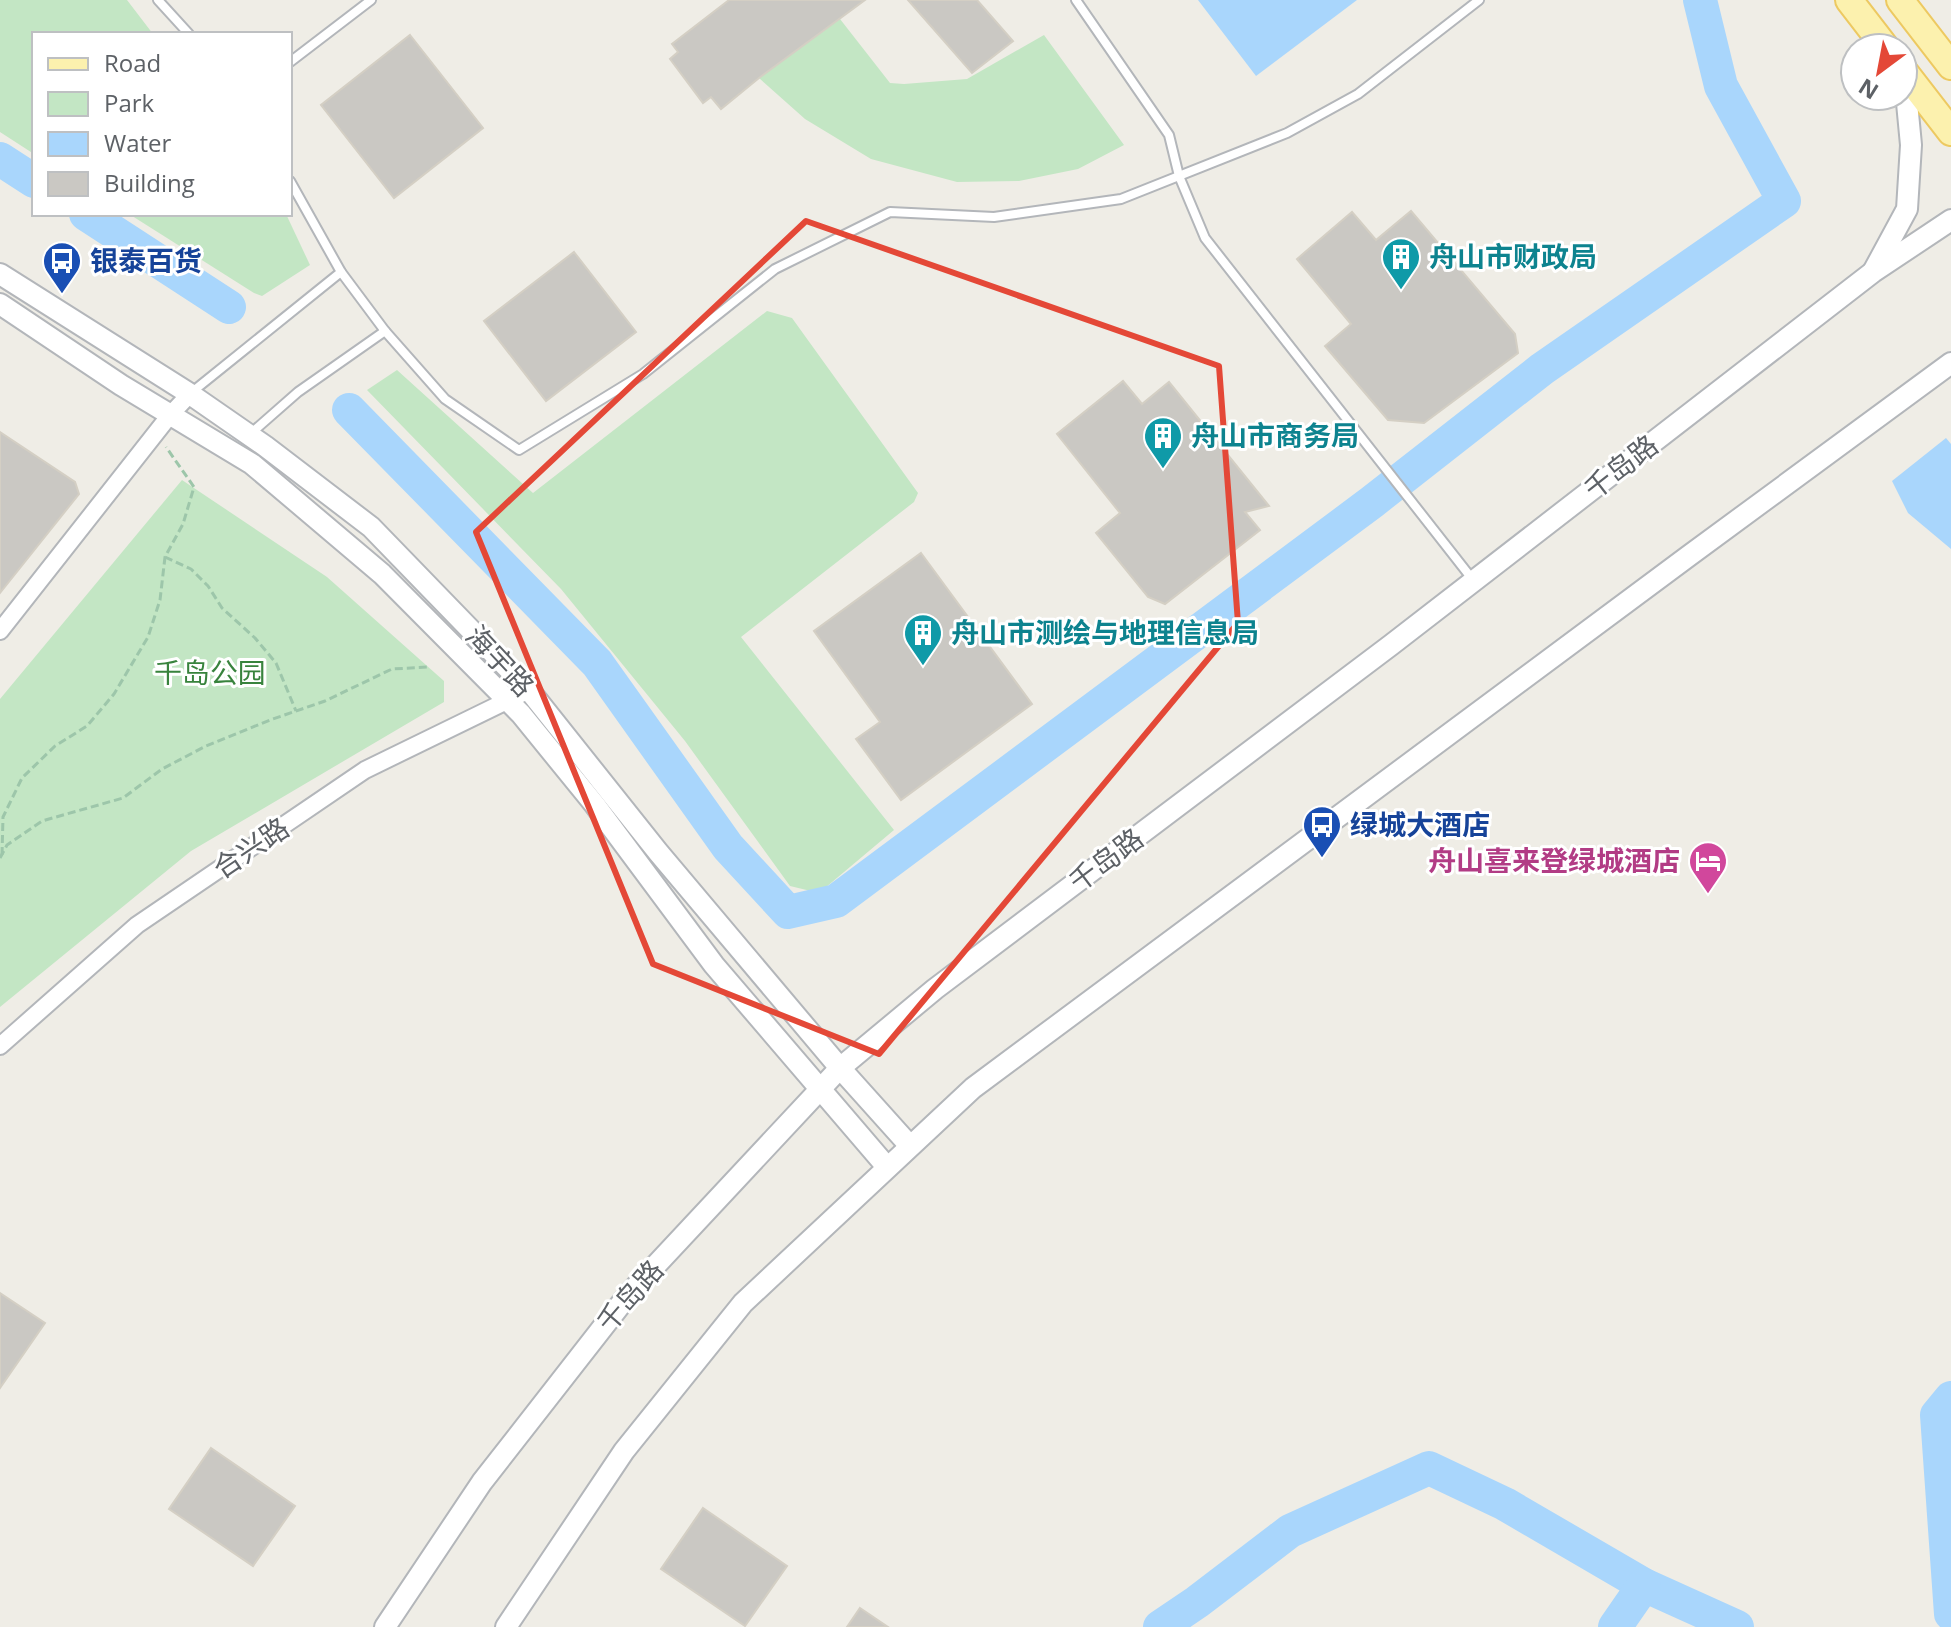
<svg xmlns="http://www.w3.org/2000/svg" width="1951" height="1627" font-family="'Open Sans','Noto Sans SC',sans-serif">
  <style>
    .green { fill: #c3e6c4 }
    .water { fill: #a9d6fc }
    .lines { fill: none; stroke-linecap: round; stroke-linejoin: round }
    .river { stroke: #a9d6fc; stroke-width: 34 }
    .building { fill: #cac8c3; stroke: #d4cfc4; stroke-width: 2 }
    .service-casing { stroke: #b3b6ba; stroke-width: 12 }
    .minor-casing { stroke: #b3b6ba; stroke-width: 20 }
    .tertiary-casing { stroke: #b3b6ba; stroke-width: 24 }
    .primary-casing { stroke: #edc961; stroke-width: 30 }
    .path { stroke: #9dc6aa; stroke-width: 3; stroke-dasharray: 8 4; stroke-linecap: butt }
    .service { stroke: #fff; stroke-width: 8 }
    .minor { stroke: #fff; stroke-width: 16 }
    .tertiary { stroke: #fff; stroke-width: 20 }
    .primary { stroke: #fcf1ae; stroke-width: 26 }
    .marked { fill: none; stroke: #e44837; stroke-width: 6; stroke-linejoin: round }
    .labels { text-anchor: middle; stroke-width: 6; stroke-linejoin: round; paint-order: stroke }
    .culture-label { font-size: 28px; font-weight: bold; fill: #0d838f; stroke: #fff; text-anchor: start }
    .transit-label { font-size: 28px; font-weight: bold; fill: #164399; stroke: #fff; text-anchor: start }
    .street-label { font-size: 28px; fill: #5d6166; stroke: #fff }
    .park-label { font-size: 28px; fill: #38833d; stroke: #fff }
    .hotel-label { font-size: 28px; font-weight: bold; fill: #b23c85; stroke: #fff; text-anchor: end }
  </style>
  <rect width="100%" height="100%" fill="#efede6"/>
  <g class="green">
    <path d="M0 0H127L153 34H34V154L0 132Z"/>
    <path d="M840 19 890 83 904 84 967 79 1044 35 1124 145 1078 169 1019 181 957 182 871 159 805 119 759 78Z"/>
    <path d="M129 214H286L310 265 262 296 254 293Z"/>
    <path d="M767 311 792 318 918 493 914 502 741 637 894 830 819 893 790 886 685 741 561 589 367 390 397 370 533 493Z"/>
    <path d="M182 480 327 577 444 681V702L191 851 0 1007V699Z"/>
  </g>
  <g class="water">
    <path d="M1198 0H1357L1256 76Z"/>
    <path d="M1946 438 1951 444V549L1908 513 1892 481Z"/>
  </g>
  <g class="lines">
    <g class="river">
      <path d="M0 159 34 181"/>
      <path d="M86 214 229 307"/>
      <path d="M349 410 597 663 728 847 788 912 836 901 1372 502 1542 369 1784 201 1721 86 1700 0"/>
      <path d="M1951 1398 1937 1415 1951 1614"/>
      <path d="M1160 1627 1197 1602 1290 1531 1429 1468 1505 1504 1644 1585 1737 1627"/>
      <path d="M1615 1627 1644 1585"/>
    </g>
  </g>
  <g class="building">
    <path d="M729 0H865L759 78 721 109 711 97 703 103 670 59 678 52 672 44Z"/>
    <path d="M908 0H977L1013 41 972 73Z"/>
    <path d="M410 35 483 128 394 198 321 105Z"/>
    <path d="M1411 211 1515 334 1518 353 1424 423 1388 420 1325 346 1351 324 1297 259 1352 212 1376 240Z"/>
    <path d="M574 252 636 332 546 401 484 321Z"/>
    <path d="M1123 381 1142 404 1169 382 1269 506 1245 512 1260 530 1165 604 1148 597 1096 533 1120 513 1057 434Z"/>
    <path d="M0 432 75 482 79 494 0 593Z"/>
    <path d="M921 553 1032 704 901 800 856 739 880 722 814 631Z"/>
    <path d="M0 1293 45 1323 0 1388Z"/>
    <path d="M211 1448 295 1506 253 1566 169 1509Z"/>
    <path d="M703 1508 787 1566 745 1626 661 1569Z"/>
    <path d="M860 1608 888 1627H847Z"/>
  </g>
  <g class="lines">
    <defs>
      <g id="service">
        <path d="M158 0 189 34"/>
        <path d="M1076 0 1169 135 1179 176 1205 238 1473 580"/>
        <path d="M290 62 371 0"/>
        <path d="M290 181 341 272 385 331"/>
        <path d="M192 392 341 272"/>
        <path d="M249 435 298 392 385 331 445 399 519 450 643 374 775 269 890 212 994 217 1121 199 1287 133 1358 94 1479 0"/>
      </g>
      <g id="minor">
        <path d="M0 631 170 415 190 394"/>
        <path d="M0 1046 137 925 365 770 529 690"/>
      </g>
      <g id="tertiary">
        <path d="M1874 270 1907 209 1911 145 1904 71"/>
        <path d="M0 274 190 394 265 446 371 527 529 690 658 852 840 1068 910 1146"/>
        <path d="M0 304 121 385 252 464 382 574 521 714 595 805 714 965 887 1167"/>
        <path d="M385 1627 482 1482 628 1295 840 1068 935 989 1391 645 1873 272 1951 220"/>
        <path d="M506 1627 624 1451 743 1303 973 1088 1690 555 1951 363"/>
      </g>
      <g id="primary">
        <path d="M1849 0 1886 48"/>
        <path d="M1900 0 1951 66"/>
        <path d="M1903 70 1951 132"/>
      </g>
    </defs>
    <use href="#service" class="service-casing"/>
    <use href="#minor" class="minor-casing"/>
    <use href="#tertiary" class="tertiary-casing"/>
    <use href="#primary" class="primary-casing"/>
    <g class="path">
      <path d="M165 557 191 569 208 586 222 608 255 638 276 663 296 711"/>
      <path d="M2 855 3 817 22 778 55 746 87 726 114 694 148 637 160 600 165 557 183 524 194 487 166 447"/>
      <path d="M0 858 7 845 42 821 123 798 162 769 206 746 270 720 325 701 392 669 428 667"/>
    </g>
    <use href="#service" class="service"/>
    <use href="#minor" class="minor"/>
    <use href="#tertiary" class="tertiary"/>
    <use href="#primary" class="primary"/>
  </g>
  <path class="marked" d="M806 221 1219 366 1238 623 879 1054 653 964 476 532Z"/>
  <defs>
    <symbol id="building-pin" viewBox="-11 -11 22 30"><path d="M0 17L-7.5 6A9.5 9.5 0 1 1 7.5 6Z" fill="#0f9aa8" stroke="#fff"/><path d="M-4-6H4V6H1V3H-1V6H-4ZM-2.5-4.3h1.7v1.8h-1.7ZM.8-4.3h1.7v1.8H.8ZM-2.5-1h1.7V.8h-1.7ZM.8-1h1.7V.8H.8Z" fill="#fff"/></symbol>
    <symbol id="bus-pin" viewBox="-11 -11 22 30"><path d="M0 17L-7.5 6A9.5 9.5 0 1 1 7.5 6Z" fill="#1a4fb4" stroke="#fff"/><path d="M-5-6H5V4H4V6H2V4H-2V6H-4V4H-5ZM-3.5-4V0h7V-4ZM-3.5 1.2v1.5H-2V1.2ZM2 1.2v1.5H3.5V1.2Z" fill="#fff"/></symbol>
    <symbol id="hotel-pin" viewBox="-11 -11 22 30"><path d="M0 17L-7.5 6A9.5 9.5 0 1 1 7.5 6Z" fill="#d1479c" stroke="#fff"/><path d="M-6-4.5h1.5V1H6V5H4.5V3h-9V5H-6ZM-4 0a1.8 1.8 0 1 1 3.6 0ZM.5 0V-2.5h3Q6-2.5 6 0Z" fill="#fff"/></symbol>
  </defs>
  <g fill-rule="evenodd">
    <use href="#building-pin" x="1379" y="235" width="44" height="60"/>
    <use href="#bus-pin" x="40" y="239" width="44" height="60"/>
    <use href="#building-pin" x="1141" y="414" width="44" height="60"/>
    <use href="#building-pin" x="901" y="611" width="44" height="60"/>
    <use href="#bus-pin" x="1300" y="803" width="44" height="60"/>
    <use href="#hotel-pin" x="1686" y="839" width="44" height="60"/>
  </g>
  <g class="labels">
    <g class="culture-label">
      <text x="1429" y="267">舟山市财政局</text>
      <text x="1191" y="446">舟山市商务局</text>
      <text x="951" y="643">舟山市测绘与地理信息局</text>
    </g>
    <g class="transit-label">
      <text x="90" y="271">银泰百货</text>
      <text x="1350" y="835">绿城大酒店</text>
    </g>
    <g class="street-label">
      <text transform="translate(1621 467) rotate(-38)" y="10">千岛路</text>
      <text transform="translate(500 661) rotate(47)" y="10">海宇路</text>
      <text transform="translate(251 848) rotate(-34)" y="10">合兴路</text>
      <text transform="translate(1106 860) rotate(-37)" y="10">千岛路</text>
      <text transform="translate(630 1296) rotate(-49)" y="10">千岛路</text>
    </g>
    <g class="park-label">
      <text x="210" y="683">千岛公园</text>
    </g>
    <g class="hotel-label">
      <text x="1680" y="871">舟山喜来登绿城酒店</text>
    </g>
  </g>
  <rect x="32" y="32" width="260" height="184" fill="#ffffff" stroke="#bec0c2" stroke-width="2"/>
  <rect x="48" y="58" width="40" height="12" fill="#fcf1ae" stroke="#bec0c2" stroke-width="2"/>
  <text x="104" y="72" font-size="24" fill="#5d6166">Road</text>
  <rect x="48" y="92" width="40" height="24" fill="#c3e6c4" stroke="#bec0c2" stroke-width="2"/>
  <text x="104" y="112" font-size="24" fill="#5d6166">Park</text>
  <rect x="48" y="132" width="40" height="24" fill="#a9d6fc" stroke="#bec0c2" stroke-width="2"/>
  <text x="104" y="152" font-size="24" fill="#5d6166">Water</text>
  <rect x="48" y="172" width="40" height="24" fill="#cac8c3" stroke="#bec0c2" stroke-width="2"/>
  <text x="104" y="192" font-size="24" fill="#5d6166">Building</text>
  <g transform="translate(1879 72) rotate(212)"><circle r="38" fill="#ffffff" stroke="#bec0c2" stroke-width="2"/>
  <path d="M0-6L14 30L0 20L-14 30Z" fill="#e44837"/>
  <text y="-12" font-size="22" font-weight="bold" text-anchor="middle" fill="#5d6166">N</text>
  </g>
</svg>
